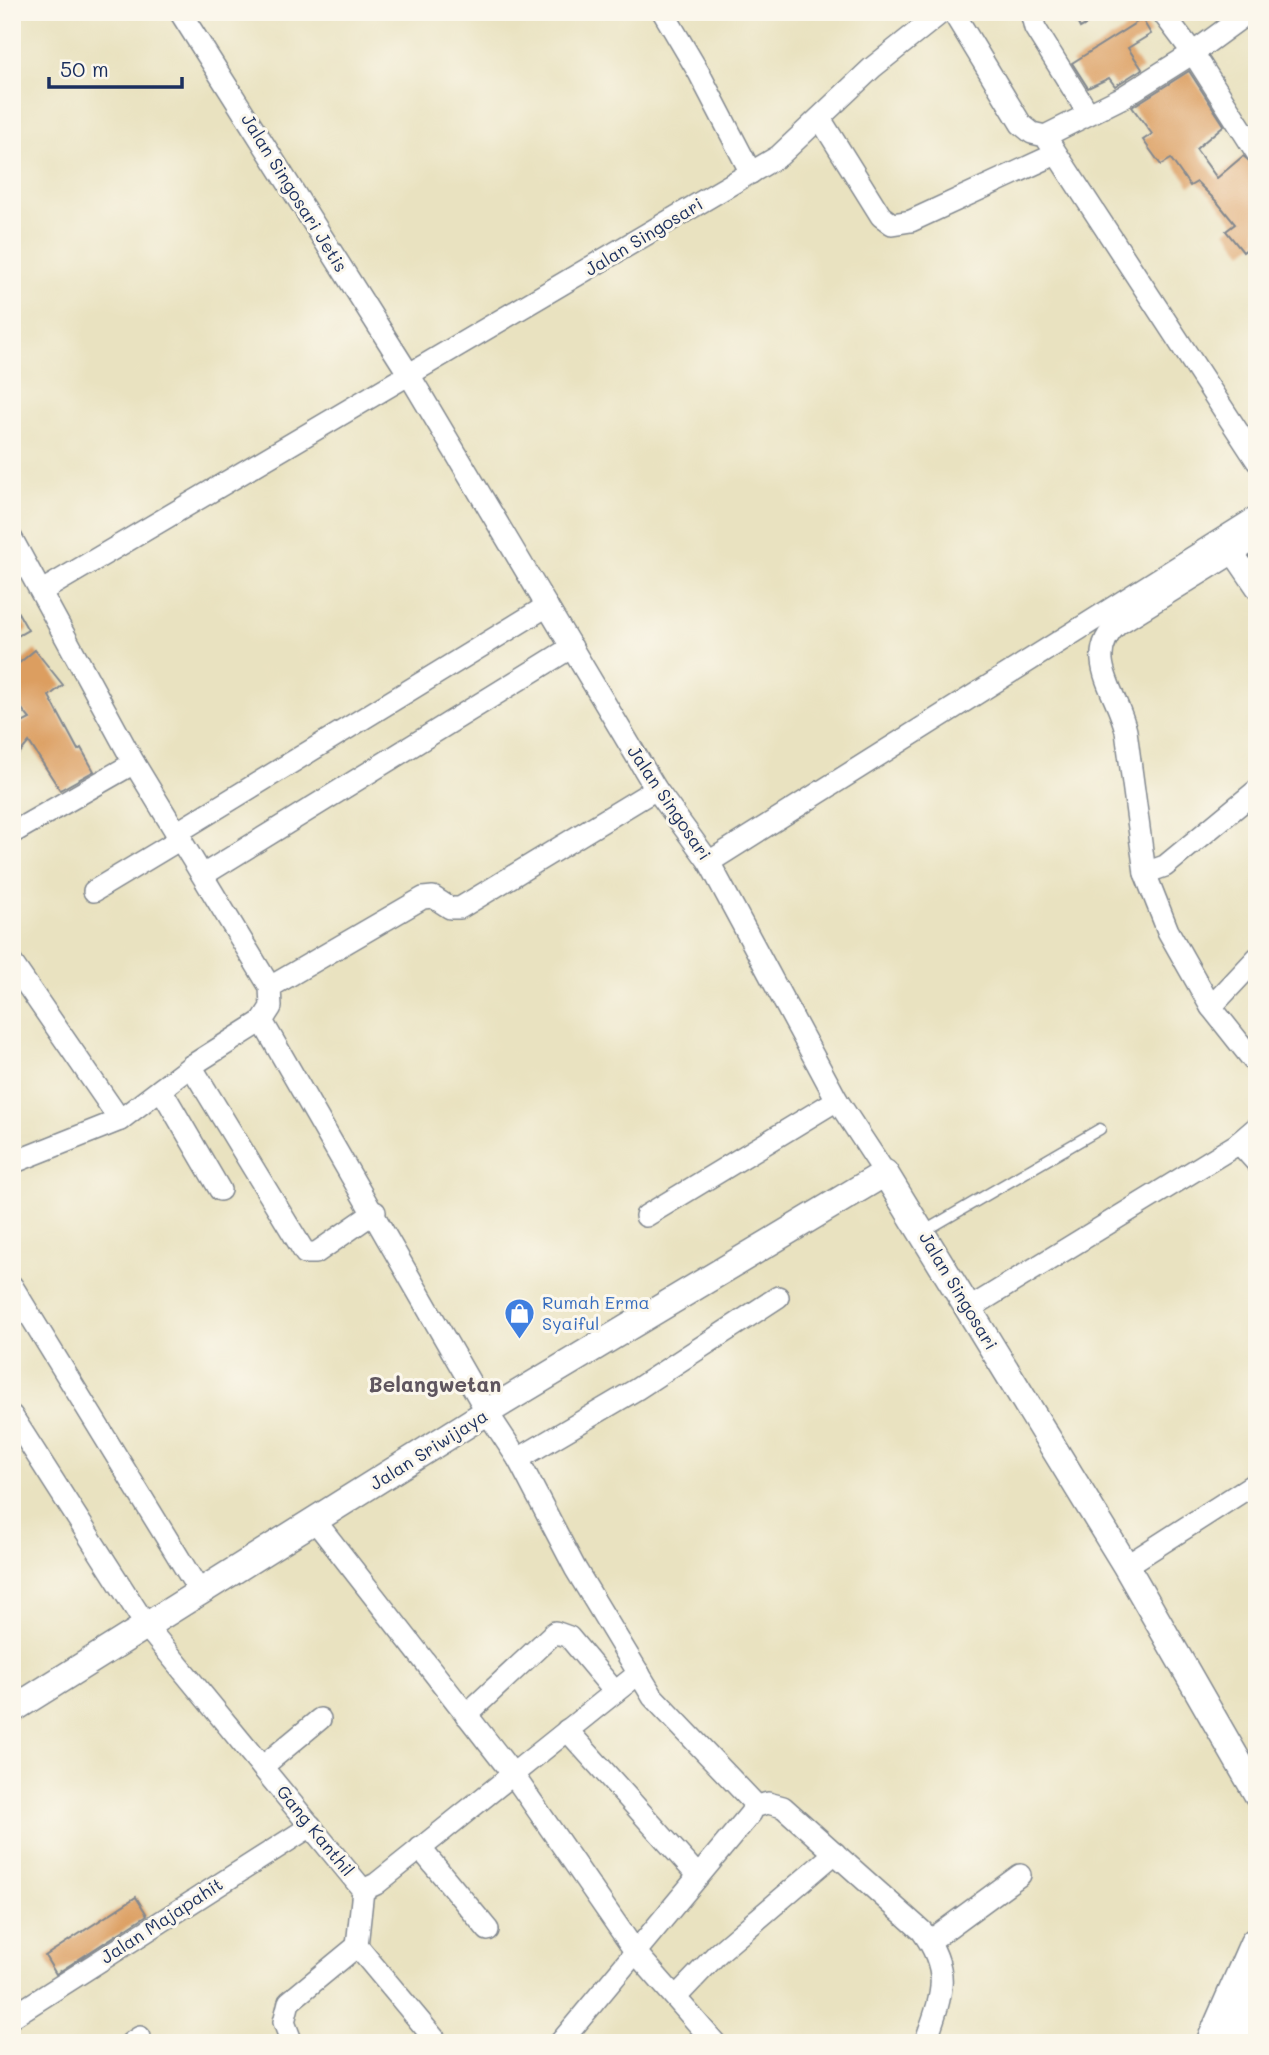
<svg xmlns="http://www.w3.org/2000/svg" width="1269" height="2055" font-family="Mali,sans-serif">
  <style>
    .building { fill: #dc9e61 }
    .lines { fill: none; stroke-linecap: round; stroke-linejoin: round }
    .service-casing { stroke: #82888f; stroke-width: 13 }
    .minor-casing { stroke: #82888f; stroke-width: 24 }
    .tertiary-casing { stroke: #82888f; stroke-width: 29 }
    .trunk-casing { stroke: #82888f; stroke-width: 38 }
    .service { stroke: #fff; stroke-width: 10 }
    .minor { stroke: #fff; stroke-width: 21 }
    .tertiary { stroke: #fff; stroke-width: 26 }
    .trunk { stroke: #fff; stroke-width: 35 }
    .labels { text-anchor: middle; stroke-width: 6; stroke-linejoin: round; paint-order: stroke }
    .street-label { font-size: 18px; fill: #1b2f5e; stroke: #fbf7ec }
    .shop-label { font-size: 18px; fill: #366cbe; stroke: #fbf7ec; text-anchor: start }
    .quarter-label { font-size: 21px; font-weight: bold; fill: #5f565f; stroke: #fbf7ec }
  </style>
  <rect width="100%" height="100%" fill="#fbf7ec"/>
  <filter id="ink" filterUnits="userSpaceOnUse"><feTurbulence type="fractalNoise" baseFrequency=".0143" numOctaves="2"/><feDisplacementMap in="SourceGraphic" scale="14" xChannelSelector="R" yChannelSelector="G"/><feConvolveMatrix kernelMatrix="1 2 1 2 8 2 1 2 1" color-interpolation-filters="sRGB"/></filter>
  <filter id="wash" filterUnits="userSpaceOnUse"><feTurbulence type="fractalNoise" baseFrequency=".00686" numOctaves="4" result="noise"/><feDisplacementMap in="SourceGraphic" scale="28" xChannelSelector="R" yChannelSelector="G"/><feGaussianBlur stdDeviation="1.57" result="paint"/><feColorMatrix in="noise" values="0 0 0 0 0 0 0 0 0 0 0 0 0 0 0 0 0 1.4 0 .05"/><feComposite in="paint" operator="in"/></filter>
  <g filter="url(#wash)">
    <rect width="100%" height="100%" fill="#e9e2c0"/>
    <g id="blocks">
      <g class="building">
        <path d="M1072 12H1109L1080 28Z"/>
        <path d="M1142 19 1151 34 1128 48 1142 69 1115 86 1109 78 1088 88 1072 63Z"/>
        <path d="M1189 71 1224 125 1196 149 1217 178 1243 156 1257 167V241L1243 252 1226 231 1235 224 1218 203 1197 182 1190 186 1171 159 1161 165 1143 140 1152 134 1132 107Z"/>
        <path d="M12 602 28 630 12 639Z"/>
        <path d="M35 650 63 685 49 696 78 750 81 748 94 771 60 790 29 742 12 762V728L30 719 12 697V669Z"/>
        <path d="M136 1897 147 1915 56 1974 45 1956Z"/>
      </g>
    </g>
  </g>
  <g filter="url(#ink)">
    <use href="#blocks" fill-opacity="0" stroke="#82888f" stroke-width="2"/>
    <g class="lines">
      <defs>
        <path id="service" d="M923 1232 1100 1129"/>
        <g id="minor">
          <path d="M180 12 408 373 656 789 709 862 837 1100 885 1173"/>
          <path d="M663 12 699 73 751 173"/>
          <path d="M953 12 1021 124 1032 133 1045 136 1257 461"/>
          <path d="M1031 12 1035 28 1088 113"/>
          <path d="M1162 12 1193 53 1257 153"/>
          <path d="M821 120 881 216 892 224 911 221 1056 154"/>
          <path d="M1045 136 1123 97 1193 53 1249 12"/>
          <path d="M12 539 134 763 270 987 271 1007 262 1021 487 1412 518 1459 575 1568 653 1697 754 1803 751 1813 560 2043"/>
          <path d="M1233 553 1257 588"/>
          <path d="M42 591 779 156 872 68 942 12"/>
          <path d="M1257 790 1165 866 1145 873 1168 931 1211 1007 1257 1065"/>
          <path d="M178 832 547 606"/>
          <path d="M12 833 134 763"/>
          <path d="M709 862 1257 517"/>
          <path d="M1145 873 1126 731C1118 693 1081 657 1118 624L1257 538"/>
          <path d="M203 875 572 647"/>
          <path d="M94 891 182 838"/>
          <path d="M12 963 120 1120"/>
          <path d="M270 987 423 898 433 897 450 908H460L656 789"/>
          <path d="M1211 1007 1257 958"/>
          <path d="M191 1066 305 1253H316L375 1212"/>
          <path d="M161 1089 220 1190"/>
          <path d="M1239 1143 1257 1163"/>
          <path d="M12 1163 120 1120 191 1066 262 1021"/>
          <path d="M646 1216 837 1100"/>
          <path d="M12 1286 201 1594"/>
          <path d="M970 1308 1236 1145 1257 1127"/>
          <path d="M12 1416 147 1627 363 1890 357 1946"/>
          <path d="M518 1459 637 1389 778 1297"/>
          <path d="M316 1522 512 1773 637 1954 715 2043"/>
          <path d="M1126 1566 1257 1482"/>
          <path d="M466 1715 555 1632 569 1637 615 1692"/>
          <path d="M567 1730 698 1876"/>
          <path d="M262 1767 320 1719"/>
          <path d="M754 1807 768 1803 783 1807 922 1931C953 1973 941 1997 925 2043"/>
          <path d="M420 1848 488 1930"/>
          <path d="M363 1890 376 1884 639 1673"/>
          <path d="M930 1941 1020 1875"/>
          <path d="M357 1946 438 2043"/>
          <path d="M676 1997 718 1953 835 1853"/>
          <path d="M12 2017 311 1826"/>
          <path d="M131 2043 140 2037"/>
          <path d="M292 2043 284 2022 289 2002 357 1946"/>
        </g>
        <path id="tertiary" d="M12 1710 487 1412 885 1173 1126 1566 1257 1794"/>
        <g id="trunk">
          <path d="M1214 2043 1257 1945"/>
          <path d="M1245 2043 1257 2015"/>
        </g>
      </defs>
      <use href="#service" class="service-casing"/>
      <use href="#minor" class="minor-casing"/>
      <use href="#tertiary" class="tertiary-casing"/>
      <use href="#trunk" class="trunk-casing"/>
      <use href="#service" class="service"/>
      <use href="#minor" class="minor"/>
      <use href="#tertiary" class="tertiary"/>
      <use href="#trunk" class="trunk"/>
    </g>
  </g>
  <defs>
    <symbol id="shop-pin" viewBox="-11 -11 22 30"><path d="M0 17L-7.5 6A9.5 9.5 0 1 1 7.5 6Z" fill="#3f7fe0" stroke="#fbf7ec"/><path d="M-5-2.5h2.3a2.7 3.5 0 0 1 5.4 0H5L5.5 6h-11ZM-1.5-2.5h3a1.5 2.3 0 0 0-3 0Z" fill="#fff"/></symbol>
  </defs>
  <g fill-rule="evenodd">
    <use href="#shop-pin" x="502" y="1296" width="35" height="47"/>
  </g>
  <g class="labels">
    <g class="street-label">
      <text transform="translate(294 193) rotate(58)" y="6">Jalan Singosari Jetis</text>
      <text transform="translate(644 237) rotate(-31)" y="6">Jalan Singosari</text>
      <text transform="translate(669 803) rotate(56)" y="6">Jalan Singosari</text>
      <text transform="translate(958 1291) rotate(59)" y="6">Jalan Singosari</text>
      <text transform="translate(429 1450) rotate(-32)" y="6">Jalan Sriwijaya</text>
      <text transform="translate(315 1831) rotate(51)" y="6">Gang Kanthil</text>
      <text transform="translate(162 1921) rotate(-33)" y="6">Jalan Majapahit</text>
    </g>
    <g class="shop-label">
      <text x="542" y="1309">Rumah Erma<tspan x="542" dy="21">Syaiful</tspan></text>
    </g>
    <g class="quarter-label">
      <text x="435" y="1392">Belangwetan</text>
    </g>
  </g>
  <rect width="1269" height="2055" fill="none" stroke="#fbf7ec" stroke-width="42"/>
  <path d="M49 77v10h133v-10" fill="none" stroke="#1b2f5e" stroke-width="3.5"/>
  <text x="60" y="77" font-size="21" fill="#1b2f5e" stroke="#fbf7ec" stroke-width="5" paint-order="stroke">50 m</text>
</svg>
